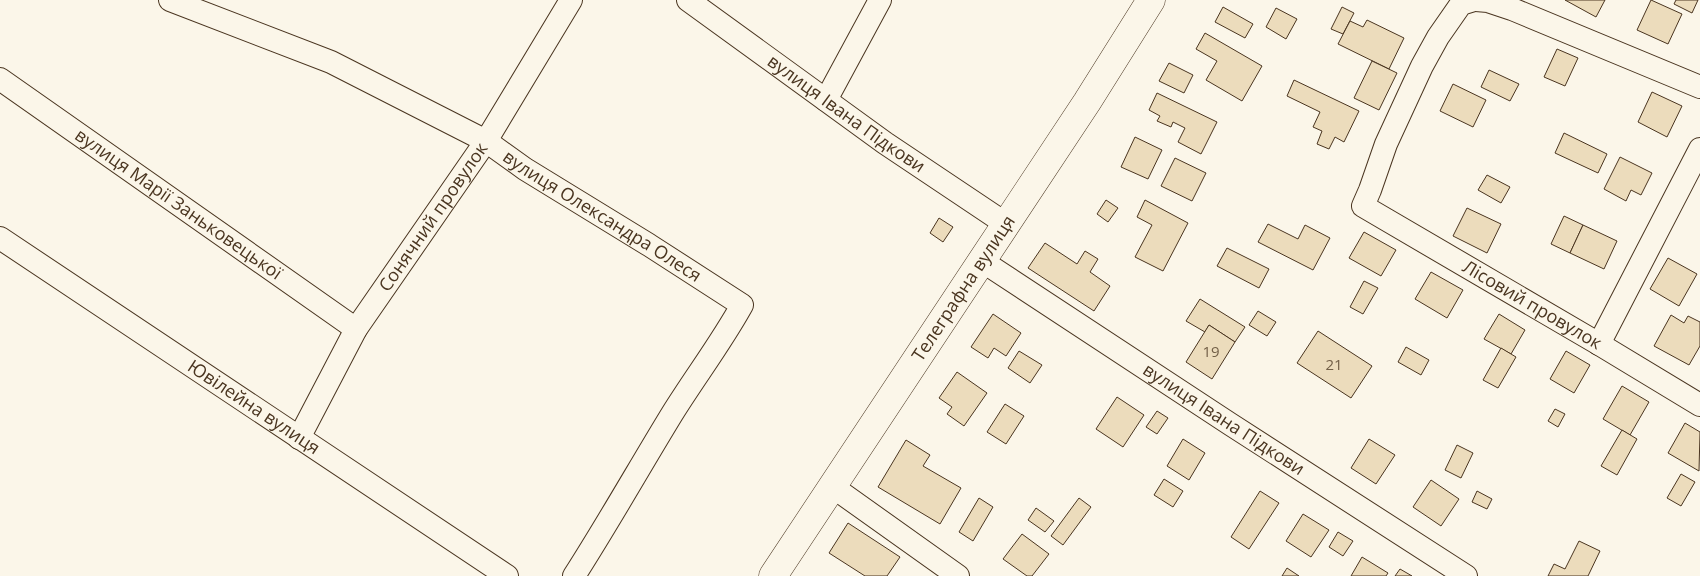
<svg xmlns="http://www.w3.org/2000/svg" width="1700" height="576" font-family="'Open Sans',sans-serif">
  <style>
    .building { fill: #ecdcbc; stroke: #4a3520 }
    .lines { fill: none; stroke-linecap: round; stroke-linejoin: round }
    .street-casing { stroke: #4a3520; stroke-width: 24 }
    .secondary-casing { stroke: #4a3520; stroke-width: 29 }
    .street { stroke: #fbf6e9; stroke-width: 22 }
    .secondary { stroke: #fbf6e9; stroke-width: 28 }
    .labels { text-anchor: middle; stroke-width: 4; stroke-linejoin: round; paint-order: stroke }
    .number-label { font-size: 15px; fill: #725f47 }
    .street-label { font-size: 18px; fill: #4a3520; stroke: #fbf6e9 }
  </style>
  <rect width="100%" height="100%" fill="#fbf6e9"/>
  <g class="building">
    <path d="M1565 0H1605L1596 17Z"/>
    <path d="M1651 0 1682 14 1668 44 1637 30Z"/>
    <path d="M1676 0H1698L1692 13 1674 4Z"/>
    <path d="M1223 7 1253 24 1245 38 1215 22Z"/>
    <path d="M1342 7 1354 13 1343 34 1331 29Z"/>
    <path d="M1276 8 1297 19 1286 39 1266 27Z"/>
    <path d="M1367 20 1404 38 1389 69 1338 44 1350 21 1363 27Z"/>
    <path d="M1205 33 1262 66 1242 101 1206 80 1217 61 1196 49Z"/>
    <path d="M1557 49 1578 58 1565 86 1544 77Z"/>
    <path d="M1372 61 1397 73 1379 110 1354 98Z"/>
    <path d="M1169 63 1193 75 1184 93 1159 81Z"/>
    <path d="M1489 70 1519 84 1510 101 1481 87Z"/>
    <path d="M1294 80 1359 111 1344 142 1335 137 1329 149 1317 144 1322 131 1313 127 1320 112 1287 96Z"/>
    <path d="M1453 84 1486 100 1473 127 1440 111Z"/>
    <path d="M1652 92 1682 106 1667 137 1638 122Z"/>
    <path d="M1157 93 1217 122 1201 154 1178 142 1185 128 1173 122 1171 127 1157 121 1160 116 1149 110Z"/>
    <path d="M1564 133 1607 154 1598 173 1555 153Z"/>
    <path d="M1135 137 1162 150 1148 179 1121 167Z"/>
    <path d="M1620 157 1652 173 1641 195 1631 190 1626 201 1604 189Z"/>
    <path d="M1175 158 1206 173 1192 201 1161 186Z"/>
    <path d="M1487 175 1510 187 1501 203 1478 190Z"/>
    <path d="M1106 200 1118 208 1108 222 1097 214Z"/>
    <path d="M1145 200 1188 223 1163 271 1135 257 1152 225 1137 217Z"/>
    <path d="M1467 208 1501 224 1487 253 1453 236Z"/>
    <path d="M1564 216 1583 225 1570 253 1551 244Z"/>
    <path d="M939 218 953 227 943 242 930 233Z"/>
    <path d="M1268 224 1298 239 1305 225 1330 238 1313 270 1258 242Z"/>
    <path d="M1583 225 1617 241 1604 269 1570 253Z"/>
    <path d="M1364 232 1396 250 1381 276 1349 258Z"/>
    <path d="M1045 243 1077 264 1085 251 1098 259 1090 272 1110 286 1094 311 1028 268Z"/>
    <path d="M1227 248 1269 269 1259 288 1217 266Z"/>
    <path d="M1668 258 1697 274 1679 306 1650 289Z"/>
    <path d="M1431 272 1463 290 1447 318 1415 299Z"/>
    <path d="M1364 281 1378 288 1363 314 1350 307Z"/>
    <path d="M1200 299 1245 327 1235 342 1209 325 1205 332 1186 321Z"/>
    <path d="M1258 311 1276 322 1267 336 1249 325Z"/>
    <path d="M993 314 1021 333 1006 356 994 348 988 358 971 347Z"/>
    <path d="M1499 314 1525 330 1511 354 1484 339Z"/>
    <path d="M1671 315 1684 323 1688 316 1700 322V346L1689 365 1654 346Z"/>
    <path d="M1209 325 1235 342 1212 379 1186 362Z"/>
    <path d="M1318 331 1372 366 1351 398 1297 363Z"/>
    <path d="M1406 347 1429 360 1421 375 1398 362Z"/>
    <path d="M1501 348 1516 357 1498 388 1483 380Z"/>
    <path d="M1019 351 1042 365 1030 383 1008 368Z"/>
    <path d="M1566 351 1590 365 1574 393 1550 379Z"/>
    <path d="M957 372 987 393 964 426 947 414 952 407 939 398Z"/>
    <path d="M1622 386 1649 402 1630 435 1603 419Z"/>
    <path d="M1117 397 1144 415 1123 447 1096 429Z"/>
    <path d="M1005 404 1024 416 1006 444 987 432Z"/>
    <path d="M1555 409 1565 414 1558 427 1548 421Z"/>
    <path d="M1157 411 1168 418 1157 434 1146 427Z"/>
    <path d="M1685 423 1700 432 1699 471 1668 453Z"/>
    <path d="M1622 430 1637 439 1617 475 1601 466Z"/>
    <path d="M1183 439 1205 453 1189 480 1167 466Z"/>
    <path d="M1369 439 1395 455 1376 484 1351 468Z"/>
    <path d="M906 440 930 455 923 466 961 488 940 524 878 487Z"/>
    <path d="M1457 445 1473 453 1461 478 1445 470Z"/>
    <path d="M1681 474 1695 482 1681 506 1667 498Z"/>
    <path d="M1164 479 1183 491 1173 507 1154 495Z"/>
    <path d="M1431 480 1459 499 1441 526 1413 507Z"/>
    <path d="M1260 491 1279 503 1249 549 1231 537Z"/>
    <path d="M1477 491 1492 499 1487 509 1472 502Z"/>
    <path d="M979 498 993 507 973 541 959 532Z"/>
    <path d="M1079 498 1091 507 1063 545 1051 536Z"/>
    <path d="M1036 508 1054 521 1045 532 1028 520Z"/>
    <path d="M1303 514 1329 530 1311 557 1286 541Z"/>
    <path d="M848 523 900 557 887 576H865L829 553Z"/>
    <path d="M1338 532 1353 541 1343 556 1329 547Z"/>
    <path d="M1022 534 1049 554 1032 576H1027L1003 559Z"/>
    <path d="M1579 541 1600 551 1588 576H1548L1554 564 1565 569Z"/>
    <path d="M1362 557 1388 573 1386 576H1351Z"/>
    <path d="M1287 568 1299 576H1282Z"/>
    <path d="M1400 569 1412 576H1395Z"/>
  </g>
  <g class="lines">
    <defs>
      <g id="street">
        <path id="s1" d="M170 0 331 62 486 141 525 169 649 245 742 305C721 343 695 377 672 414 639 468 608 523 574 576"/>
        <path id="s2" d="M688 0 885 143 1006 224"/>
        <path id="s3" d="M1474 0 1461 4 1438 37 1422 66 1386 144 1370 190 1363 206 1599 344 1700 405"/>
        <path d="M1476 0 1488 1 1512 9 1700 87"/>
        <path id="s4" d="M0 79 356 329"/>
        <path d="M826 100 880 0"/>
        <path id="s5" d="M0 238 507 576"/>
        <path id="s6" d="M982 261 1230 424 1466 576"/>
        <path d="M1599 344 1700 149"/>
        <path id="s7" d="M299 438 356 329 486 141 571 0"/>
        <path d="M833 487 958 576"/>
      </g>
      <g id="secondary">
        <path id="s8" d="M773 576 1087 102 1151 0"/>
      </g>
    </defs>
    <use href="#street" class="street-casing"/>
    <use href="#secondary" class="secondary-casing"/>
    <use href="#street" class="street"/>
    <use href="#secondary" class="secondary"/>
  </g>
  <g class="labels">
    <g class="number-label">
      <text x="1211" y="357">19</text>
      <text x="1334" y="370">21</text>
    </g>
    <g class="street-label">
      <text dy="6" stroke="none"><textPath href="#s2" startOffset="195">вулиця Івана Підкови</textPath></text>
      <text dy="6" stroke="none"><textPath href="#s4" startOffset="218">вулиця Марії Заньковецької</textPath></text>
      <text dy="6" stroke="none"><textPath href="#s1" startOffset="485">вулиця Олександра Олеся</textPath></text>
      <text dy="6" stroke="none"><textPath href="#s7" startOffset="259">Сонячний провулок</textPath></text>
      <text dy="6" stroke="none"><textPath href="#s8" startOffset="345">Телеграфна вулиця</textPath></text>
      <text dy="6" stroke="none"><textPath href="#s3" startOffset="435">Лісовий провулок</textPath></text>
      <text dy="6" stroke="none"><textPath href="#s5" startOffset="305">Ювілейна вулиця</textPath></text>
      <text dy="6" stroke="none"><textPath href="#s6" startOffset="289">вулиця Івана Підкови</textPath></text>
    </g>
  </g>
</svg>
